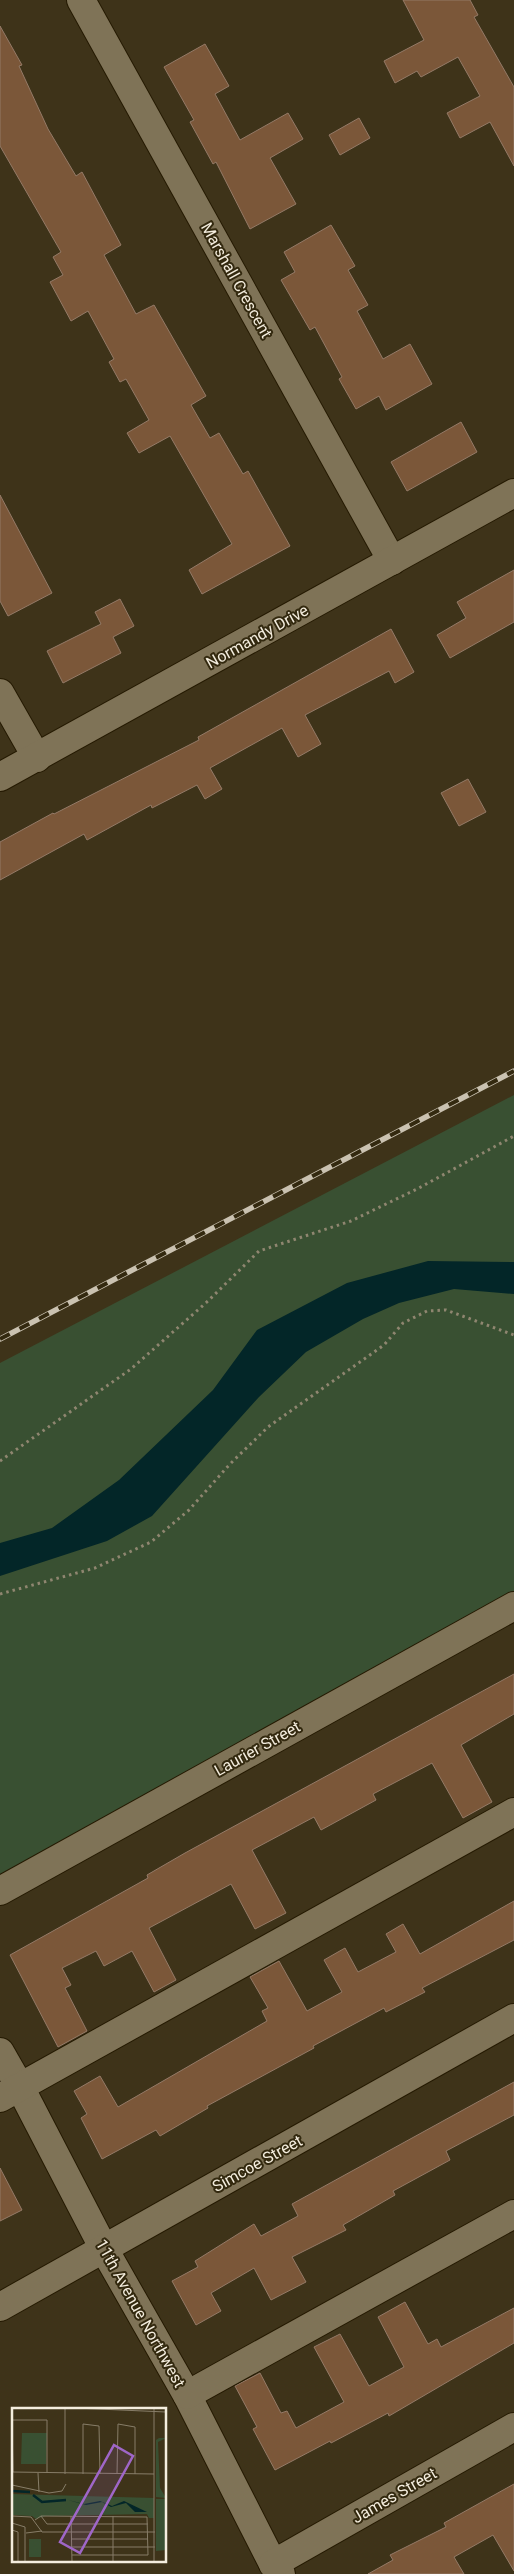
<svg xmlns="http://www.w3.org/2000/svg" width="514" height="2574" font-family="Roboto,sans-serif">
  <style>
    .green { fill: #395032 }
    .water { fill: #032628 }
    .building { fill: #7b5739; stroke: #947a67 }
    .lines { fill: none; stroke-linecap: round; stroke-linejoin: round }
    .minor-casing { stroke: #251a02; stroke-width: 30 }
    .path { stroke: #8f8670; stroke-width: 3; stroke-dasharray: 2.5 4; stroke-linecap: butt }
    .minor { stroke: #7f7357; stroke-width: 28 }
    .rail-casing { stroke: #cac2b1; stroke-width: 5.5 }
    .rail { stroke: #33290f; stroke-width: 4; stroke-dasharray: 11; stroke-linecap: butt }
    .labels { text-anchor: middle; stroke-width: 4; stroke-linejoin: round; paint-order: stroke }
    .street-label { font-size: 16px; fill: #f4edde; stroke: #33290f }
    .inset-river { fill: none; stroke: #032628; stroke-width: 2.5 }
    .inset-road { fill: none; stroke: #877d68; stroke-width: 1 }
    .view { fill: #9f66c8; fill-opacity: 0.15; stroke: #9f66c8; stroke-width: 2.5 }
    .inset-edge { fill: none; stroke: #f4edde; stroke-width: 2.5 }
  </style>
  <rect width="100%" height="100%" fill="#3e3319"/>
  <path class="green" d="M514 1095V1593L0 1879V1363Z"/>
  <path class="water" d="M428 1261 514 1262V1294L454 1289 399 1303 363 1319 306 1352 259 1397 152 1516 107 1541 0 1576V1543L52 1528 119 1480 213 1390 257 1330 347 1283Z"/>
  <g class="building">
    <path d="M403 0H470L478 15 474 17 514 87V166L490 122 460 138 447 113 480 96 458 57 421 77 417 71 395 83 384 61 424 40Z"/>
    <path d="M0 26 22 65 19 66 48 129 76 176 82 172 121 245 104 255 136 314 154 305 206 396 191 405 210 438 219 433 243 474 248 471 290 546 202 594 189 570 232 544 170 436 139 453 127 433 149 420 126 379 120 382 109 362 114 359 88 311 71 321 50 282 63 275 53 257 61 252 0 146Z"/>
    <path d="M205 44 229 86 215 94 240 140 288 113 303 139 270 158 296 204 250 229 216 162 213 164 190 122 194 120 164 67Z"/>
    <path d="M359 118 370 138 340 155 329 135Z"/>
    <path d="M331 225 355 266 348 270 368 305 357 311 383 359 410 344 432 384 386 410 379 396 356 409 339 379 342 377 315 327 310 330 281 280 295 272 284 252Z"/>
    <path d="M461 422 477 452 407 491 391 462Z"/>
    <path d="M0 495 52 593 8 616 0 601Z"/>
    <path d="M514 570V622L450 658 437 635 466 618 457 602Z"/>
    <path d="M120 599 134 626 113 637 121 653 63 683 47 651 101 624 95 612Z"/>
    <path d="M391 629 414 672 395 683 389 671 305 715 321 744 298 757 282 728 210 768 222 789 205 799 197 785 152 808 151 805 87 840 84 834 0 880V842L53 813 54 814 199 740 198 737Z"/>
    <path d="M468 779 486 812 459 826 441 793Z"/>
    <path d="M514 1674V1714L461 1745 492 1802 463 1818 432 1763 373 1794 376 1800 321 1830 314 1817 252 1850 286 1913 255 1929 231 1884 149 1928 176 1980 154 1992 132 1951 104 1966 96 1951 62 1968 71 1985 65 1988 87 2031 58 2047 10 1955 148 1878 147 1875 185 1853Z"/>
    <path d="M514 1901V1940L422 1988 425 1992 386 2012 384 2008 313 2046 314 2048 207 2106 208 2108 160 2136 156 2130 102 2159 81 2118 87 2114 74 2091 100 2076 118 2107 267 2021 262 2011 268 2008 250 1977 279 1961 307 2011 342 1992 324 1960 345 1948 358 1972 396 1952 386 1934 403 1924 420 1954Z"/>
    <path d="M514 2082V2115L446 2151 450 2160 393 2191 395 2195 343 2225 346 2230 292 2257 306 2282 271 2300 254 2268 211 2293 221 2311 196 2325 172 2281 198 2267 195 2261 254 2224 261 2236 298 2216 292 2204Z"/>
    <path d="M0 2168 22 2210 0 2221Z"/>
    <path d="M405 2302 428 2344 437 2339 441 2347 514 2308V2343L389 2416 388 2413 331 2443 330 2441 275 2470 253 2429 257 2427 235 2386 260 2373 281 2413 287 2411 296 2428 344 2402 314 2347 340 2334 369 2386 404 2367 378 2317Z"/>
    <path d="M514 2484V2571L493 2535 454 2557 464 2574H368L393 2560 390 2555 446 2527 444 2523Z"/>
  </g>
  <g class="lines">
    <defs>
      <g id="minor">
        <path d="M81 0 392 561"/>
        <path d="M0 693 37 758"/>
        <path d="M0 777 514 493"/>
        <path d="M0 1891 514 1606"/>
        <path d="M0 2052 20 2087 104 2249 187 2395 273 2564 281 2574"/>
        <path d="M0 2098 514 1812"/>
        <path d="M0 2307 514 2018"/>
        <path d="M187 2395 514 2214"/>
        <path d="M273 2564 514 2427"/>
      </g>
    </defs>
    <use href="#minor" class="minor-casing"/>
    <g class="path">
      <path d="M0 1461 131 1369 208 1301 259 1251 351 1221 419 1188 514 1136"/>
      <path d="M0 1594 95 1568 151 1542 189 1510 230 1464 268 1427 384 1345 403 1323 427 1311 446 1310 514 1335"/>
    </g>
    <use href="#minor" class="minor"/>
    <defs>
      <path id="rail" d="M0 1339 514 1071"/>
    </defs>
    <use href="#rail" class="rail-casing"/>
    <use href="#rail" class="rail"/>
  </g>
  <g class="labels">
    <g class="street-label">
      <text transform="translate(237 280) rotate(61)" y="6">Marshall Crescent</text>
      <text transform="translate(257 636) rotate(-29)" y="6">Normandy Drive</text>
      <text transform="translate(257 1748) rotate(-29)" y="6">Laurier Street</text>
      <text transform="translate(257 2163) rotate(-29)" y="6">Simcoe Street</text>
      <text transform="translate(141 2313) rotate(61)" y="6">11th Avenue Northwest</text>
      <text transform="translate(394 2495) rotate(-30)" y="6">James Street</text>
    </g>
  </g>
  <g transform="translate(12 2408)">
    <rect width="154" height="154" fill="#3e3319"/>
    <path d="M10 25H35L34 56H9ZM147 30H154L146 34 148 80 154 90 144 89V32ZM0 86 142 90V110H137L135 106 34 108 24 111 20 108 0 107ZM144 91H154V142L144 143ZM17 131H29V149H17Z" fill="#395032"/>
    <path d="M56 92 72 96 88 93 100 98 112 93 135 104H123L114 95 99 99 90 94 74 97Z" fill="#032628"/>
    <path class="inset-river" d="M0 83 18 84M21 87 30 94 54 92"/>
    <path class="inset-road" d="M63 0 154 4M142 0V154M0 12H35V65M0 15 1 64M0 64 142 66M26 65 27 84M53 66V0M71 66V16L87 18 88 66M105 66 106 16 123 19V66M0 77 37 85 50 83 54 76M0 108 19 109 30 124H143M29 108 35 116H136M59 108 60 154M101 108V154M23 112 29 108 135 109 136 147H60M0 115 13 119V154M0 122 6 124V154M0 124V153M14 125 30 123M59 131H136M59 139H143"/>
    <path class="view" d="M102 37 121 48 68 145 48 134Z"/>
    <rect width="154" height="154" class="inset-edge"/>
  </g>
</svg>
